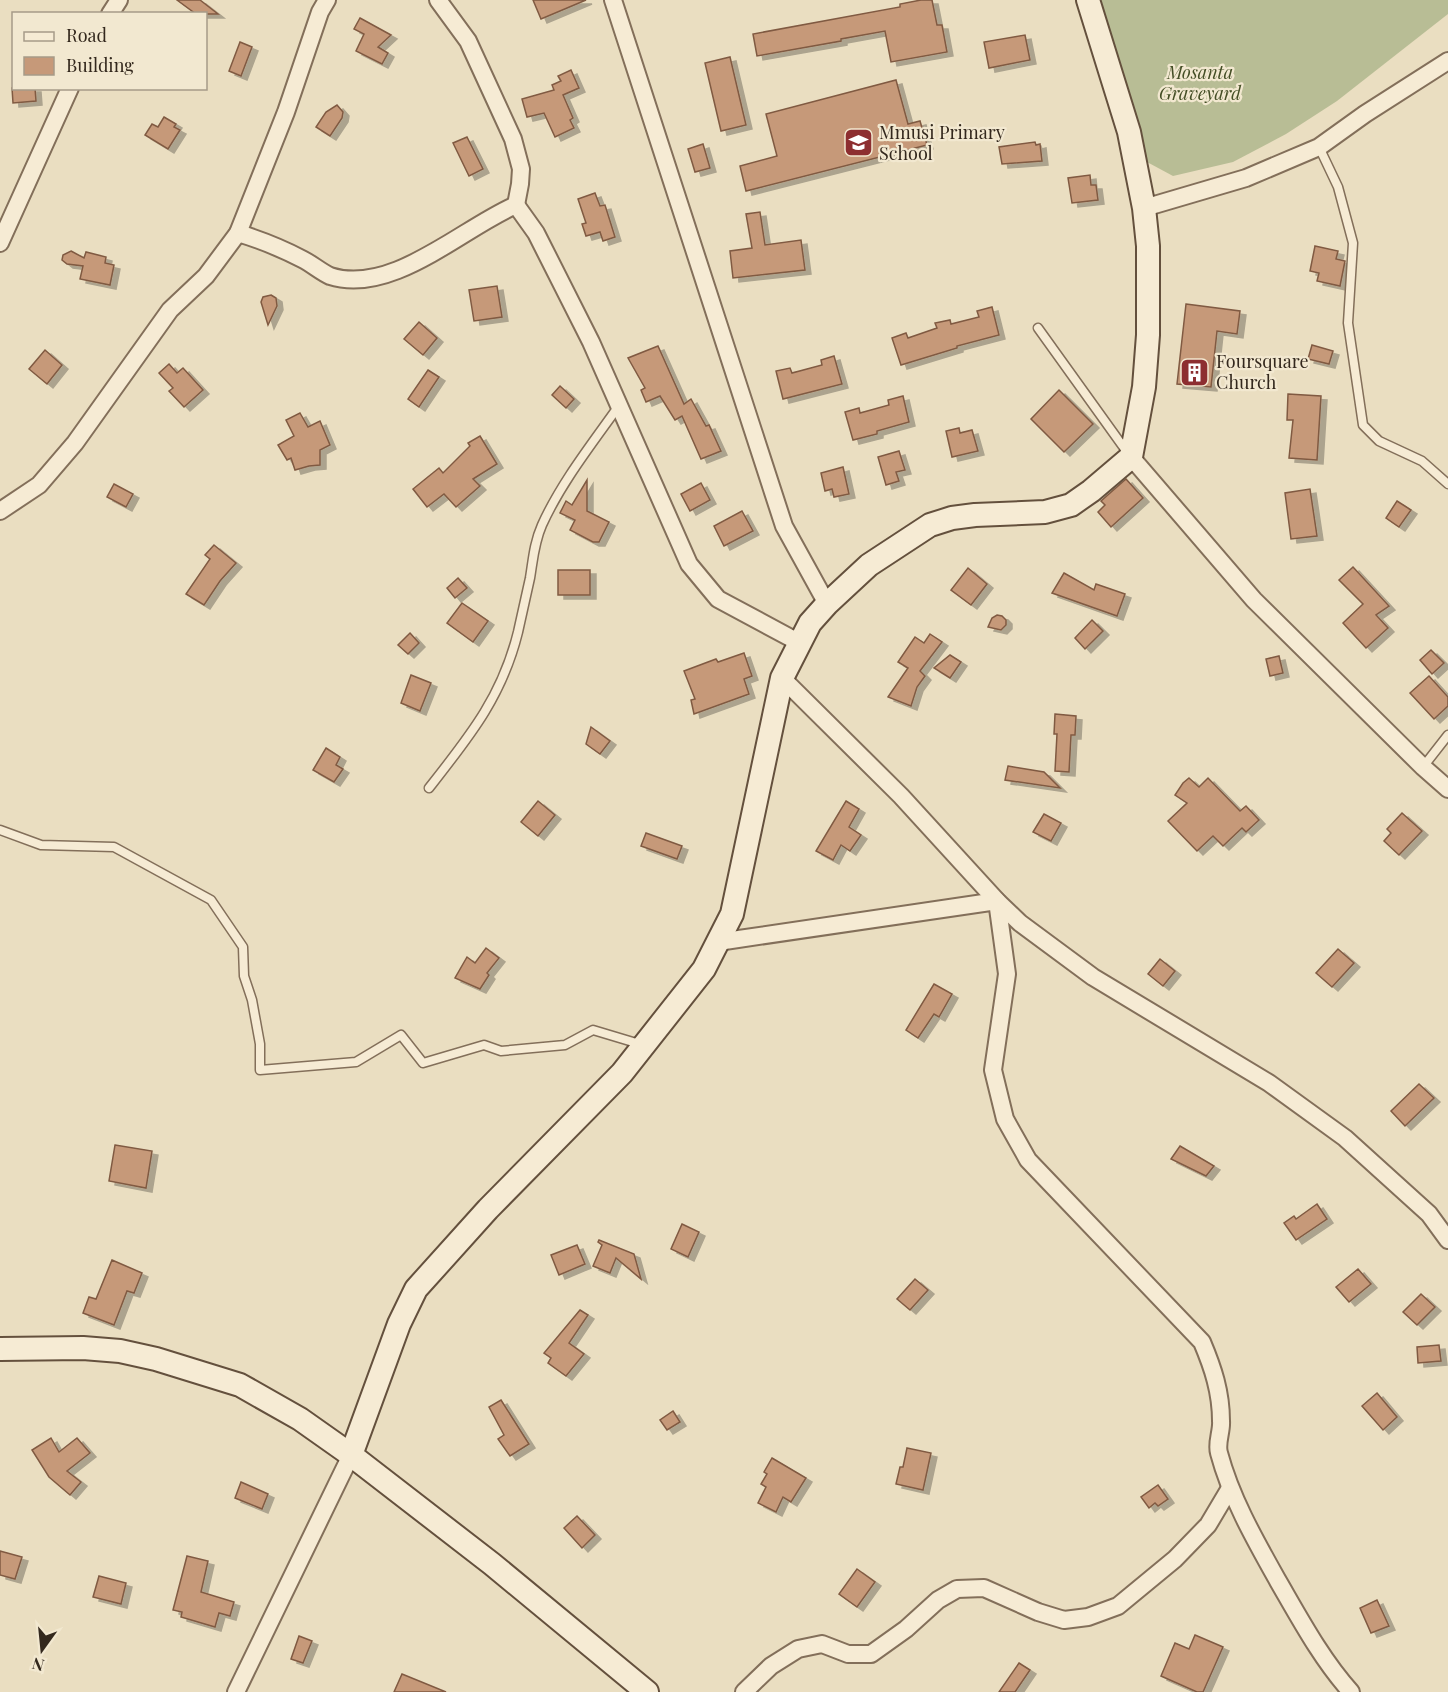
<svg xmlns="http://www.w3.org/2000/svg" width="1448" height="1692" font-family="'Playfair Display',serif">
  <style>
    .cemetery { fill: #b8bd95 }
    .building { fill: #c69979; stroke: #805a42; stroke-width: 1.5; filter: url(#shadow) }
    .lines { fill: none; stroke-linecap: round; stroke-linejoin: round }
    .lane-casing { stroke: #836f5a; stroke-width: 11 }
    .street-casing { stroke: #836f5a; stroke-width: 20 }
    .secondary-casing { stroke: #64503d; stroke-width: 26 }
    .lane { stroke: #f6ebd4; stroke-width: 8 }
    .street { stroke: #f6ebd4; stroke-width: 16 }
    .secondary { stroke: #f6ebd4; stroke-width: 22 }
    .labels { text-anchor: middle; stroke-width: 4.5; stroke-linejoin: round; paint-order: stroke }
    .park-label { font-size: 18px; font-style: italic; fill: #444e25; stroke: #f2e8d0 }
    .poi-label { font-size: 18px; fill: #33281d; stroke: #f2e8d0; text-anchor: start }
  </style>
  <defs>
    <filter id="shadow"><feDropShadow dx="6" dy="4" stdDeviation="0" flood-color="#0004"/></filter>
  </defs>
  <rect width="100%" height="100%" fill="#eadec1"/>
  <path class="cemetery" d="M1090 0H1448V14L1337 101 1286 134 1233 162 1173 176 1134 155Z"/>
  <g class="building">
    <path d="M177 0H200L218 14H196Z"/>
    <path d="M533 0H586L541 19Z"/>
    <path d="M921 0H932L937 25H942L947 52 891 62 885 31 841 39V41L757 56 753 34 900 7V4Z"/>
    <path d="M360 18 391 35 378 47 388 53 382 64 356 51 364 34 354 29Z"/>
    <path d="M1025 35 1030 60 989 68 984 42Z"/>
    <path d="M240 42 252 47 241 76 229 71Z"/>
    <path d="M730 57 746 125 721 131 705 63Z"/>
    <path d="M571 70 579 88 563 95 573 118 570 120 574 128 555 137 544 113 527 117 522 99 554 90 552 85 561 81 558 76Z"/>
    <path d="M896 80 908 124 920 121 927 145 746 191 740 166 777 156 766 114Z"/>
    <path d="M12 88H35L36 101 13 103Z"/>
    <path d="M337 105 343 112 342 118 330 136 316 127 326 112Z"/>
    <path d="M164 117 176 124 174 127 180 130 168 149 145 135 152 124 158 127Z"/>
    <path d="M467 137 483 169 469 176 453 143Z"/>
    <path d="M1035 142 1036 145 1040 144 1042 161 1002 164 999 147Z"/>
    <path d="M703 144 710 168 695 172 688 149Z"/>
    <path d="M1090 175 1091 185H1096L1098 200 1072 203 1068 178Z"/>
    <path d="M595 193 600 206 605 205 615 237 603 241 600 232 586 236 582 224 586 223 578 199Z"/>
    <path d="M760 212 765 245 801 240 805 270 733 278 730 251 752 248 746 214Z"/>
    <path d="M1315 246 1338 251 1336 259 1345 261 1340 286 1317 281 1319 273 1310 271Z"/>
    <path d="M71 251 84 258 86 252 106 257 105 263 114 265 110 285 80 279 83 266 67 264 62 260 63 255Z"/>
    <path d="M497 286 502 317 474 321 469 290Z"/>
    <path d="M271 295 276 298 277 306 268 325 261 302 263 297Z"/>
    <path d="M1186 304 1240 311 1237 334 1217 331 1211 387 1177 384Z"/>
    <path d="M992 307 999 335 957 346V348L901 365 892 338 906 333 908 338 937 328 935 323 950 320 951 324 979 317 977 311Z"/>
    <path d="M419 322 437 338 423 355 404 339Z"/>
    <path d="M1312 345 1333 351 1329 364 1308 359Z"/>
    <path d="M658 346 684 404 691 399 706 426 709 425 721 451 701 459 682 416 675 420 660 396 646 402 641 390 645 388 628 358Z"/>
    <path d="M45 350 62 365 47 384 29 369Z"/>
    <path d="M834 356 842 384 783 399 776 371 790 368 792 373 822 365 821 360Z"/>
    <path d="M169 364 177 373 183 368 203 390 184 407 169 391 173 388 159 373Z"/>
    <path d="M428 370 439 377 419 407 408 399Z"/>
    <path d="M560 386 574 399 566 408 552 395Z"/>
    <path d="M1059 390 1093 424 1064 452 1031 419Z"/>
    <path d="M1288 394 1321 396 1317 460 1289 458 1293 420H1287Z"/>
    <path d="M903 396 909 422 877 431V434L853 440 845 412 859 408 860 413 889 405 888 400Z"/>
    <path d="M300 413 308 427 320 421 330 445 320 450V465L309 466 295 470 291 458 287 460 278 445 294 436 286 420Z"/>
    <path d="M959 428 960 433 972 430 978 451 952 457 946 431Z"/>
    <path d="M480 436 497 464 473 479 480 486 456 507 444 494 427 507 413 489 439 468 443 473 470 446 468 443Z"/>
    <path d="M899 451 905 470 896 472 899 481 886 485 878 457Z"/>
    <path d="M843 467 849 494 834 497 832 489 825 491 821 473Z"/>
    <path d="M1126 479 1143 498 1111 527 1098 512 1105 505 1101 501Z"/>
    <path d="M587 480V511L609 522 599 542H593L570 530 575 520 560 513 566 501 572 505Z"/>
    <path d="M701 483 710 500 690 511 681 494Z"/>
    <path d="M114 484 133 494 126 507 107 497Z"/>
    <path d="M1310 489 1317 536 1291 539 1285 493Z"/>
    <path d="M1397 501 1411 510 1399 527 1386 518Z"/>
    <path d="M742 511 753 531 724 546 714 526Z"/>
    <path d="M214 545 236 563 220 581 204 605 186 594 210 559 205 555Z"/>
    <path d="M1353 567 1389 606 1376 615 1388 628 1366 648 1343 623 1363 604 1339 580Z"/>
    <path d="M968 568 987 584 971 605 951 590Z"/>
    <rect x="558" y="570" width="32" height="25"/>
    <path d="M1064 573 1094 590 1096 584 1125 594 1117 616 1052 593Z"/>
    <path d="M458 578 467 588 455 598 447 588Z"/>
    <path d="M462 603 488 621 473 642 447 623Z"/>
    <path d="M997 615 1002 616 1006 620V625L1001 630 988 627 992 618Z"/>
    <path d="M1092 620 1103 631 1085 649 1075 638Z"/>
    <path d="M410 633 419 643 408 654 398 645Z"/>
    <path d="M930 634 942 642 920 671 925 676 917 687 911 706 888 697 908 668 898 662 915 637 924 643Z"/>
    <path d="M1431 650 1444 663 1432 674 1420 660Z"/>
    <path d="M744 653 752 676 744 679 749 694 694 714 691 700 695 699 684 671 716 659 718 662Z"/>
    <path d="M950 655 961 662 950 678 934 668Z"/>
    <path d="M1279 656 1283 673 1270 676 1266 659Z"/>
    <path d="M411 675 431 683 420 711 401 703Z"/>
    <path d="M1429 676 1448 697V706L1434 719 1410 693Z"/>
    <path d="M1055 714 1076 716 1075 735H1071L1069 772 1055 771 1057 734H1054Z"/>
    <path d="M591 727 610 741 600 754 586 744Z"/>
    <path d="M326 748 340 757 336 765 343 769 334 782 313 770Z"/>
    <path d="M1008 766 1044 772 1060 788 1005 780Z"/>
    <path d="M1189 778 1199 787 1208 778 1240 811 1246 806 1259 820 1246 832 1242 828 1223 846 1213 836 1197 851 1168 821 1187 803 1175 795 1183 783Z"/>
    <path d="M538 801 555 815 538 836 521 822Z"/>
    <path d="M846 801 859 809 849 827 861 835 850 851 841 845 833 860 816 851Z"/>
    <path d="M1402 813 1422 831 1399 855 1384 841 1391 833 1387 829Z"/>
    <path d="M1044 814 1061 823 1051 841 1033 832Z"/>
    <path d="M646 833 682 846 677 859 641 846Z"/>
    <path d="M486 948 499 958 487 973 489 975 480 989 455 978 467 957 475 963Z"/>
    <path d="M1338 949 1354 963 1332 987 1316 973Z"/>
    <path d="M1160 959 1175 971 1163 986 1148 974Z"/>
    <path d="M934 984 952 994 939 1017 934 1014 918 1038 906 1030Z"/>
    <path d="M1419 1084 1434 1098 1405 1126 1391 1111Z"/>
    <path d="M115 1145 152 1151 146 1188 109 1181Z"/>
    <path d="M1180 1146 1214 1166 1206 1176 1171 1159Z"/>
    <path d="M1317 1204 1327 1219 1296 1240 1284 1223 1294 1216 1296 1219Z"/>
    <path d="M682 1224 699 1232 688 1257 671 1249Z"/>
    <path d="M599 1240 634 1254 641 1279 616 1258 610 1273 593 1266 602 1245 598 1242Z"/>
    <path d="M577 1245 585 1264 559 1275 551 1255Z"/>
    <path d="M112 1260 142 1273 134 1293 127 1291 114 1325 83 1313 89 1297 96 1299Z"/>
    <path d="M1358 1269 1371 1284 1349 1302 1336 1287Z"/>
    <path d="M915 1279 928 1290 910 1310 897 1299Z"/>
    <path d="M1421 1294 1435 1307 1417 1325 1403 1312Z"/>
    <path d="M580 1310 588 1315 569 1343 584 1354 566 1376 548 1363 551 1358 544 1353Z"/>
    <path d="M1439 1345 1441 1361 1418 1363 1417 1347Z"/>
    <path d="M1377 1393 1397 1417 1383 1430 1362 1406Z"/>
    <path d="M501 1400 529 1444 510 1456 498 1439 504 1435 489 1407Z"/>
    <path d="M673 1411 680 1422 667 1430 660 1420Z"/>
    <path d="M51 1438 59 1452 77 1438 90 1453 67 1471 81 1482 70 1495 49 1477 32 1450Z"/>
    <path d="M907 1448 931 1453 923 1490 896 1484 900 1467H903Z"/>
    <path d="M772 1458 806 1478 791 1502 783 1497 776 1512 758 1503 766 1487 761 1484 767 1474 764 1472Z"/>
    <path d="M241 1482 268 1494 262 1509 235 1498Z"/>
    <path d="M1158 1485 1168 1499 1158 1506 1155 1503 1149 1508 1141 1497Z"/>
    <path d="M577 1516 595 1535 582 1548 564 1528Z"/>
    <path d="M0 1551 22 1557 15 1579 0 1575Z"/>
    <path d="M187 1556 208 1561 201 1592 234 1602 230 1616 219 1613 215 1627 181 1617 182 1612 173 1610Z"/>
    <path d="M857 1569 875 1582 857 1607 839 1594Z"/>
    <path d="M99 1576 126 1583 121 1604 93 1597Z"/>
    <path d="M1377 1600 1389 1626 1371 1633 1360 1608Z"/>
    <path d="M1195 1635 1223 1647 1203 1692H1197L1161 1676 1175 1643 1189 1649Z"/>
    <path d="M299 1636 312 1641 303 1663 291 1659Z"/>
    <path d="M1019 1663 1030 1670 1015 1692H999Z"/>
    <path d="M402 1674 446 1692H394Z"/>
  </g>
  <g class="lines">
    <defs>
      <g id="lane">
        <path d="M1319 147 1338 187 1353 243 1348 323 1363 425 1379 441 1422 461 1448 484"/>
        <path d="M1038 328 1127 452"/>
        <path d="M1423 767 1448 735"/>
        <path d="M429 788C469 737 502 697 518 632 522 614 526 596 530 578 533 560 534 543 542 525 561 483 591 445 618 407"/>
        <path d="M0 830 41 845 114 847 211 900 243 947 244 976 252 1000 260 1044V1070L356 1062 401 1035 423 1063 484 1045 501 1051 565 1045 593 1030 643 1045"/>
      </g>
      <g id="street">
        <path d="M438 0 468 41 513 139 521 169 520 184 516 205"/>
        <path d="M613 0 784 526 827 604"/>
        <path d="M110 14 119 0"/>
        <path d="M1144 208 1246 178 1319 147 1365 114 1448 61"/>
        <path d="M238 233C261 240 281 248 302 259 312 264 321 272 330 276 392 296 462 228 516 205L536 233 591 342 689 564 718 599 800 643"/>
        <path d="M0 243 70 88"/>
        <path d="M1131 457 1254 600 1423 767 1448 789"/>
        <path d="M0 511 39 485 75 443 170 310 206 276 238 233 286 112 320 12 327 0"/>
        <path d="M782 678 901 796 997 901 1020 923 1093 977 1269 1083 1345 1138 1429 1214 1448 1240"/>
        <path d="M718 942 997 901 1007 974 993 1070 1005 1119 1028 1160 1202 1342C1213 1368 1221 1392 1221 1421 1222 1431 1216 1443 1219 1453 1231 1498 1255 1540 1278 1581 1300 1619 1322 1660 1351 1692"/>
        <path d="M236 1692 351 1455"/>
        <path d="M744 1692 771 1666 798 1649 822 1644 848 1654H871L906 1629 938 1600 957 1589 984 1588 1038 1612 1064 1620 1088 1617 1118 1606 1175 1559 1208 1525 1230 1488"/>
      </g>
      <g id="secondary">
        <path d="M0 1349 83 1348 120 1351 156 1359 240 1385 300 1419 351 1455 492 1564 647 1692"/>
        <path d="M351 1455 399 1324 416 1289 488 1209 622 1073 704 969 732 914 782 678 810 623 827 604 869 565 930 525 952 518 975 515 1045 512 1071 505 1091 491 1131 457 1144 387 1148 335V246L1144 208 1129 132 1088 0"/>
      </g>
    </defs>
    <use href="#lane" class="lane-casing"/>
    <use href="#street" class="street-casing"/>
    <use href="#secondary" class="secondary-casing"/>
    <use href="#lane" class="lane"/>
    <use href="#street" class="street"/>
    <use href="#secondary" class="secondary"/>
  </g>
  <defs>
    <symbol id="school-square" viewBox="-11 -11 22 22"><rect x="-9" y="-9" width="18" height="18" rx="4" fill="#8d2e30" stroke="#f2e8d0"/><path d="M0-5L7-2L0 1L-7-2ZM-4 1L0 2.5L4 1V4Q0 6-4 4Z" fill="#fff"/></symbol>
    <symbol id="building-square" viewBox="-11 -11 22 22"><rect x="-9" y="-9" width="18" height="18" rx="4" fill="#8d2e30" stroke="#f2e8d0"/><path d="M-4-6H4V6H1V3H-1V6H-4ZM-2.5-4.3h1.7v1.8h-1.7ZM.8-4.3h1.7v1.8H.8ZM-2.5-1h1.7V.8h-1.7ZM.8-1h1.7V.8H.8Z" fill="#fff"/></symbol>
  </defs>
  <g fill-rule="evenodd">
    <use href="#school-square" x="842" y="126" width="33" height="33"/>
    <use href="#building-square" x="1178" y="356" width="33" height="33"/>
  </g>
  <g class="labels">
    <g class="park-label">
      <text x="1200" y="79">Mosanta<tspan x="1200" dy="21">Graveyard</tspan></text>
    </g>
    <g class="poi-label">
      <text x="879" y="139">Mmusi Primary<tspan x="879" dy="21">School</tspan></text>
      <text x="1216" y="368">Foursquare<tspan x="1216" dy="21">Church</tspan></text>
    </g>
  </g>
  <rect x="12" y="12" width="195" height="78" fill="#f2e8d0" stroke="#a69b88" stroke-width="1.5"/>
  <rect x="24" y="32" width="30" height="9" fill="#f6ebd4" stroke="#a69b88" stroke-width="1.5"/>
  <text x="66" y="42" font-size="18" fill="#33281d">Road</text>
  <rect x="24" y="57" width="30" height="18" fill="#c69979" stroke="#a69b88" stroke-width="1.5"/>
  <text x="66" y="72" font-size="18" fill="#33281d">Building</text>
  <g transform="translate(42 1650) rotate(195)" stroke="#f2e8d0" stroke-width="4.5" paint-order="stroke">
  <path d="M0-4.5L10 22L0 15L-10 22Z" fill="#33281d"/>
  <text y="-9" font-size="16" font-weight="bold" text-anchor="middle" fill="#33281d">N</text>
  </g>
</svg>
